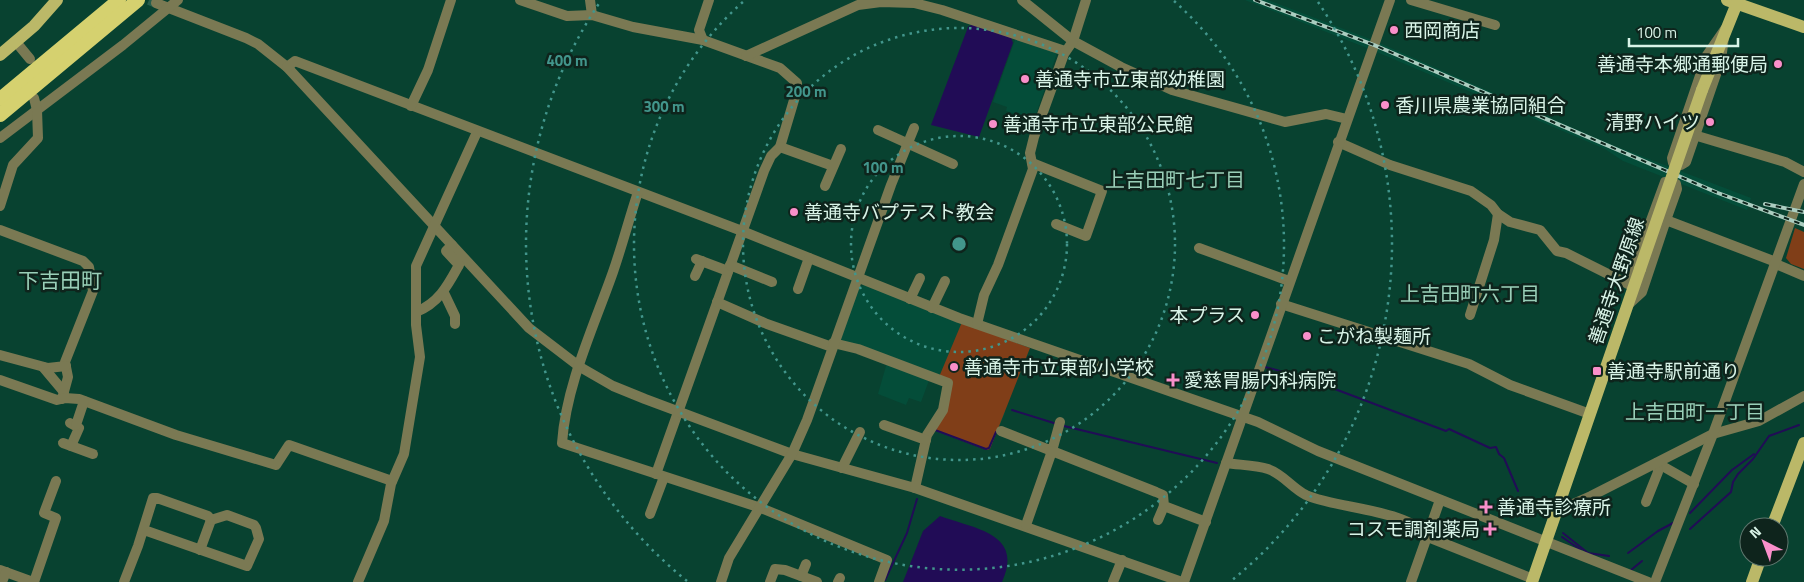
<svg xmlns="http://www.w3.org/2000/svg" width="1804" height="582" font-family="'Titillium Web','Noto Sans JP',sans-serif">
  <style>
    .built { fill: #044d39 }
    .green { fill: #803e18 }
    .water { fill: #210c56 }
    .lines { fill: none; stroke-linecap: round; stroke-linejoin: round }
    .stream { stroke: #210c56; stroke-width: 2 }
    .minor-tunnel { stroke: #275d4c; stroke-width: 10; stroke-dasharray: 10 5; stroke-linecap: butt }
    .minor { stroke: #7a7953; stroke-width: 10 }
    .major { stroke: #bbb868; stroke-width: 12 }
    .highway { stroke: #d5d16f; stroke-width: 14 }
    .rail-casing { stroke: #abcdc0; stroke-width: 4 }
    .rail { stroke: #0e241c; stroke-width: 2; stroke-dasharray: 5.5; stroke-linecap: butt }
    .major-bridge { stroke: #bbb868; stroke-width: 12 }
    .ring { fill: none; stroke: #42968c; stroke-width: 2.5; stroke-dasharray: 2.5 5 }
    .poi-dot { fill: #f98fca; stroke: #0e241c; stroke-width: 2 }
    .labels { text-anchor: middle; stroke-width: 5; stroke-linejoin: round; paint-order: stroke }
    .poi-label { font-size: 19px; fill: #d9f4e8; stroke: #0e241c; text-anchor: start }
    .street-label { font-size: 19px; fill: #d9f4e8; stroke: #0e241c }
    .neighbourhood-label { font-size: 20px; fill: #99cfb8; stroke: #0e241c }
    .quarter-label { font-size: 21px; fill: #99cfb8; stroke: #0e241c }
    .centre { fill: #42968c; stroke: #0e241c; stroke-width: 2.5 }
    .ring-label { font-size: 15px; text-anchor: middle; font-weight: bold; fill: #42968c; stroke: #0e241c; stroke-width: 5; stroke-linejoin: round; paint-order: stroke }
  </style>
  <rect width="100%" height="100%" fill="#084230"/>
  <g class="built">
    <path d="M1245 0H1268L1375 41 1607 143 1751 198 1747 210 1623 161 1605 149 1372 50Z"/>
    <path d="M1016 37 1056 50V56L1034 120 1006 111 1007 107 993 102Z"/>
    <path d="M864 284 981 330 1005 413 990 449 987 450 936 432 951 382 931 375 921 402 909 398 906 405 878 394 888 359 839 342 859 289Z"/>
  </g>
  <g class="green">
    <path d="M1795 228 1804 232V269L1791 264 1786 258Z"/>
    <path d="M962 322 1030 348 990 449 987 450 934 430 952 382 939 377Z"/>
  </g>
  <g class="water">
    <path d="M973 24 1011 37 1013 43 979 137 931 125 968 27Z"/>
    <path d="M940 516C975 529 1024 533 1002 582H903L923 531Z"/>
  </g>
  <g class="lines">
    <g class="stream">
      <path d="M1265 367 1303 377 1446 431 1449 429 1490 448 1496 447 1499 454 1504 458 1518 491"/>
      <path d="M1012 410 1057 424"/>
      <path d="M1064 426 1217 463"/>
      <path d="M935 430 986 449 989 448 996 432"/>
      <path d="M1690 513 1732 470 1754 454"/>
      <path d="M1690 529 1731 492 1733 482 1738 474 1753 459 1769 436 1799 425"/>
      <path d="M1563 533 1588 553 1609 556"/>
      <path d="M1562 537 1581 550"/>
      <path d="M1628 553 1658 531 1673 523"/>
      <path d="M1631 570 1642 561"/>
      <path d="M885 580 907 533 917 499"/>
    </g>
    <path class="minor-tunnel" d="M149 0 156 3"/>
    <g class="minor">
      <path d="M520 0 567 16 592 15 633 27 703 40 780 68 797 83V90L780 147 771 156 764 171 656 474"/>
      <path d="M590 0 592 15"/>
      <path d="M1022 0 1073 41 1121 67 1172 90 1285 122 1326 114 1347 119"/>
      <path d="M1411 0 1495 25"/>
      <path d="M156 3 246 38 258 44 287 67 529 328 580 367 613 386 645 399 792 454 915 488 1182 582"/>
      <path d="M1725 29 1721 60 1686 162 1681 165 1673 163 1672 158 1707 55Z"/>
      <path d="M703 40 699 30 709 0"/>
      <path d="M16 42 30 59"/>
      <path d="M746 56 858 5 881 2 914 3 942 10 1065 51"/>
      <path d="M287 67 295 61 742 231 959 318 1258 422 1318 451 1648 582"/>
      <path d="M411 106 428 70 451 0"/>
      <path d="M878 130 953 164"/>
      <path d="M1694 135 1785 162 1804 172"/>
      <path d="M0 138 123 45 178 0"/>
      <path d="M1338 142 1390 165 1471 191 1491 205 1498 214 1510 222 1540 230 1557 251 1566 253 1628 284"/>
      <path d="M780 147 833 166"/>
      <path d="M1032 163 1102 191 1086 236 1056 224"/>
      <path d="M825 186 841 149"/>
      <path d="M638 192C629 219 622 246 613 272 594 326 566 385 562 443L761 508 887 560 879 582"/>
      <path d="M0 206 13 165 38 138 37 110 34 98"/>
      <path d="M0 230 83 261 89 267 93 291 65 362 68 377 62 399"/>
      <path d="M1199 248 1289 281"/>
      <path d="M696 259 728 271"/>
      <path d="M1776 264 1804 276"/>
      <path d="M730 265 772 282"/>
      <path d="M1631 275 1665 182 1676 184 1677 189 1666 220"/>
      <path d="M695 276 702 261"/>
      <path d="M798 289 809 258"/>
      <path d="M444 293 455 316V324"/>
      <path d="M910 299 920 278"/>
      <path d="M717 302 767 324 832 347"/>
      <path d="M1630 303 1642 292 1666 220 1776 262"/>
      <path d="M1281 304 1469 364 1510 385 1590 414"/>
      <path d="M932 308 945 281"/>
      <path d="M416 312C439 303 448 285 459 265L446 251 452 245"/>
      <path d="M1470 315 1494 240 1498 214"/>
      <path d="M977 324 984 295 998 265 1033 169 1030 153 1034 137 1064 54 1073 41 1086 0"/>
      <path d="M833 343 858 349 948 383 943 410 927 435 915 488"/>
      <path d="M0 355 48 368 66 366"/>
      <path d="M43 367 64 392"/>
      <path d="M0 380 57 400 65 398 79 399 176 435 276 465 289 445 392 481"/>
      <path d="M70 423 79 428 71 446"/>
      <path d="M76 425 84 401"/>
      <path d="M884 425 926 440"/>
      <path d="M1001 431 1052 451 1060 422"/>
      <path d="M63 443 93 454"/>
      <path d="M1226 463C1239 465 1256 465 1268 469 1283 474 1292 488 1306 495 1337 509 1408 509 1428 537L1533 579"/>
      <path d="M1657 463 1694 484"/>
      <path d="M842 468 860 432"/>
      <path d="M1646 502 1658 472 1657 463"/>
      <path d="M1558 506 1566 507 1591 496 1713 434 1759 421 1804 396"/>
      <path d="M650 514 664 477"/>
      <path d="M1158 520 1164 506"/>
      <path d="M1026 525 1052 451 1156 492 1163 495 1164 506 1206 522"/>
      <path d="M200 550 211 520"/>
      <path d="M0 570 33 582"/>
      <path d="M801 576 806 564"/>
      <path d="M2 582 6 572"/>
      <path d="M34 582 56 518 44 513 56 481"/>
      <path d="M124 582 138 546 153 498H157L208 516 211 520 227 515 254 525 256 528 259 539 247 566 144 530"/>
      <path d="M358 582 384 521 391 484 404 454 420 357 416 325V266L477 132"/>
      <path d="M721 582 729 558 792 454 807 420 891 185 914 128"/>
      <path d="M770 582 775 569 785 570 817 582"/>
      <path d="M838 582 840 578"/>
      <path d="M1113 582 1122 560"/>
      <path d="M1184 582 1390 0"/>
      <path d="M1411 582 1440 500"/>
      <path d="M1655 582 1713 434 1804 184"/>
    </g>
    <g class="major">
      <path d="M1727 0 1804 27"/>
      <path d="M0 55 34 26 57 0"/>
      <path d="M1702 90 1737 3"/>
      <path d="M1772 527 1804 443"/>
      <path d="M1532 582 1640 269"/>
      <path d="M1752 582 1761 557"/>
    </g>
    <g class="highway">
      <path d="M0 99 119 0"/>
      <path d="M0 115 138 0"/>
    </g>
    <defs>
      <g id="rail">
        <path d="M1255 0 1374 45 1718 193 1804 225"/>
        <path d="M1765 204 1804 212"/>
      </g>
    </defs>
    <use href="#rail" class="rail-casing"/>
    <use href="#rail" class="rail"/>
    <path class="major-bridge" d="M1640 269 1702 90"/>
  </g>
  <g class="ring">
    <circle cx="959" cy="244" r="108"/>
    <circle cx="959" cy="244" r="216"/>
    <path d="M1174 1A325 325 0 1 1 744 1"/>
    <path d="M687 581A433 433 0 0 1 600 2M1318 2A433 433 0 0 1 1231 581"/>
  </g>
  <g class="poi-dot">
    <circle cx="1394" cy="30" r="5"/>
    <circle cx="1778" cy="64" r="5"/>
    <circle cx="1025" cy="79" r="5"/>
    <circle cx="1385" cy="105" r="5"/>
    <circle cx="1710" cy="122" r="5"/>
    <circle cx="993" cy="124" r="5"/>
    <circle cx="794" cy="212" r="5"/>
    <circle cx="1255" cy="315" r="5"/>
    <circle cx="1307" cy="336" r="5"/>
    <circle cx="954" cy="367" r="5"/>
    <rect x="1592" y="366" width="10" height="10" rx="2.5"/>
    <path d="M1170.5 372.5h5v5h5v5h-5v5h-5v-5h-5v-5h5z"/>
    <path d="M1483.5 499.5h5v5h5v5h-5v5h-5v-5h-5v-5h5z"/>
    <path d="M1487.5 521.5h5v5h5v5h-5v5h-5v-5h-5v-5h5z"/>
  </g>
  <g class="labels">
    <g class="poi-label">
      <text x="1404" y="37">西岡商店</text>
      <text x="1768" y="71" text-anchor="end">善通寺本郷通郵便局</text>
      <text x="1035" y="86">善通寺市立東部幼稚園</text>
      <text x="1395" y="112">香川県農業協同組合</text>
      <text x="1700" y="129" text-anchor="end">清野ハイツ</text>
      <text x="1003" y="131">善通寺市立東部公民館</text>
      <text x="804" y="219">善通寺バプテスト教会</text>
      <text x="1245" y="322" text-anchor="end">本プラス</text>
      <text x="1317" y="343">こがね製麺所</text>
      <text x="964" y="374">善通寺市立東部小学校</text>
      <text x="1607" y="378">善通寺駅前通り</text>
      <text x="1184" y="387">愛慈胃腸内科病院</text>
      <text x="1497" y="514">善通寺診療所</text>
      <text x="1480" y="536" text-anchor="end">コスモ調剤薬局</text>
    </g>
    <g class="street-label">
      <text transform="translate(1616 281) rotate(-71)" y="7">善通寺大野原線</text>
    </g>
    <g class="neighbourhood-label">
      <text x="1175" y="187">上吉田町七丁目</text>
      <text x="1470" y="301">上吉田町六丁目</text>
      <text x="1695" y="419">上吉田町一丁目</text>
    </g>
    <g class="quarter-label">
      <text x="60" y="288">下吉田町</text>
    </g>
  </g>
  <circle cx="959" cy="244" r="8" class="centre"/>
  <g class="ring-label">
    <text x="567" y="66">400 m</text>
    <text x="806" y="97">200 m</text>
    <text x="664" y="112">300 m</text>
    <text x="883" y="173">100 m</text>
  </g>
  <g transform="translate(1764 542) rotate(318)"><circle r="24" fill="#0e241c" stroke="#5f776e"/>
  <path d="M0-4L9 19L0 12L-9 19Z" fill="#f98fca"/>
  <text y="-8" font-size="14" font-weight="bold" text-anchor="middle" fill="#d9f4e8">N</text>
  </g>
  <path d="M1629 38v8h109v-8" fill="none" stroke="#d9f4e8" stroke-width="2.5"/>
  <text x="1636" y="38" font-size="15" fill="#d9f4e8" stroke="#0e241c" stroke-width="4" paint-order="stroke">100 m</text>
</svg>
